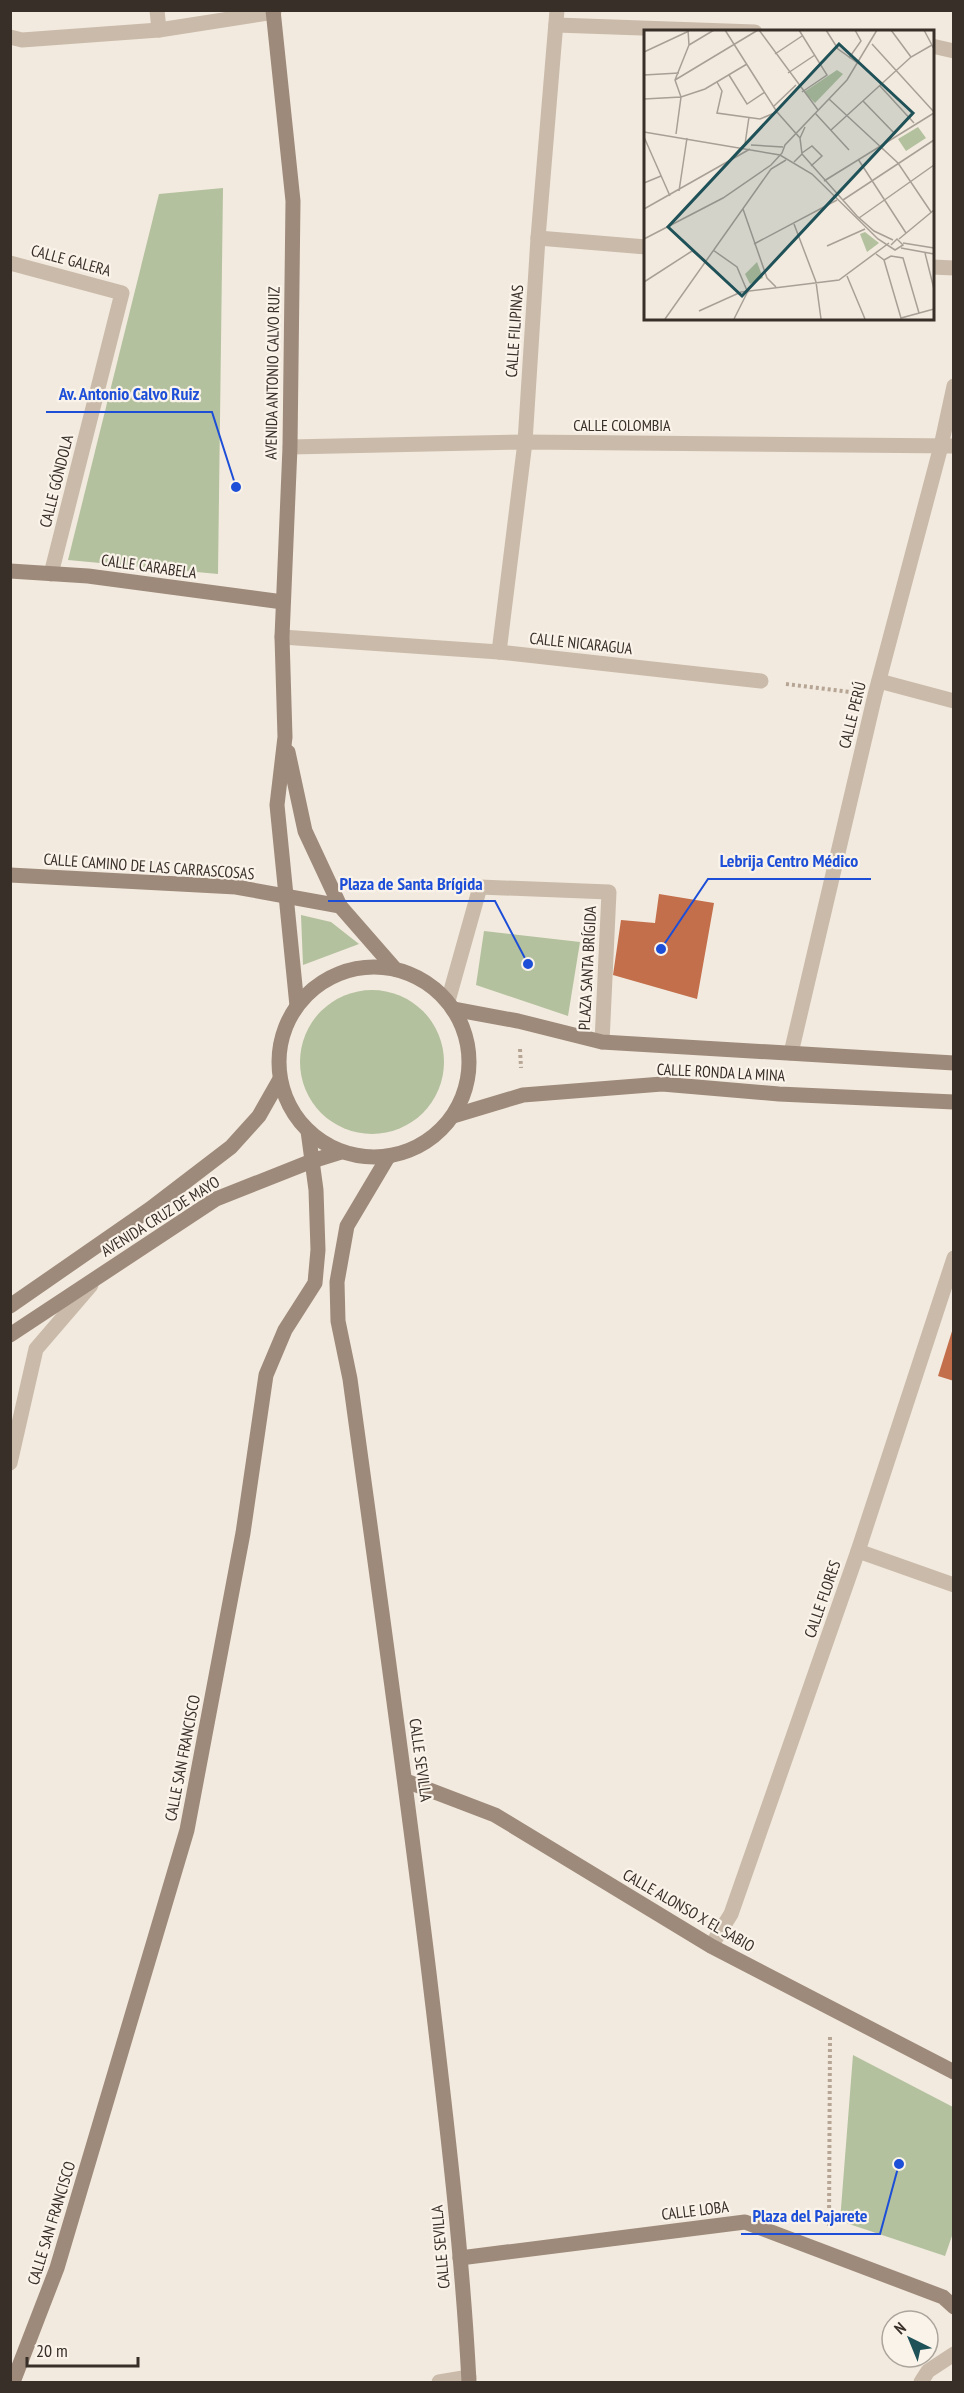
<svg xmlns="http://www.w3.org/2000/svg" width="964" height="2393" font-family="'PT Sans Narrow',sans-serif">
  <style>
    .green { fill: #b3c19e }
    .building { fill: #c36f4b }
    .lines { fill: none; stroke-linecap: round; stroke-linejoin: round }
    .path { stroke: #b6a594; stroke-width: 4; stroke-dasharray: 3 3; stroke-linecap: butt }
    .street { stroke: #cabaaa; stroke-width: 15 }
    .secondary { stroke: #9e8a7b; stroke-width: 15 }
    .labels { text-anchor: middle; stroke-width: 4.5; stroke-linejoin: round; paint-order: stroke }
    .street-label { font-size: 16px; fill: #382f29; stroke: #faf3ea }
    .inset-road { fill: none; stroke: #a89f96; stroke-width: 1.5 }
    .view { fill: #1f5158; fill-opacity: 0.15; stroke: #1f5158; stroke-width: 3 }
    .inset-edge { fill: none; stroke: #382f29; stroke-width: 3 }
    .leader { fill: none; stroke: #1d4ed8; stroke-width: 2 }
    .callout-dot { fill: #1d4ed8; stroke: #faf3ea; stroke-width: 2 }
    .callout-label { font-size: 18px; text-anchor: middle; font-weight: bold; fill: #1d4ed8; stroke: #faf3ea; stroke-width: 4.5; stroke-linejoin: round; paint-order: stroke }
  </style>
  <rect width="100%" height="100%" fill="#f2eade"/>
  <g class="green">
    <path d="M223 188 218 574 68 560 159 194Z"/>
    <path d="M301 915 331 922 359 944 303 965Z"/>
    <path d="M484 931 580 942 568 1016 476 985Z"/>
    <circle cx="372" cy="1062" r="72"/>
    <path d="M853 2055 953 2107V2233L945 2256 840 2221Z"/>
  </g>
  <g class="building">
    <path d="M659 894 714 903 697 999 613 975 621 920 655 923Z"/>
    <path d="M953 1328 954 1329V1381L938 1376Z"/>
  </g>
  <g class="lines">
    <g class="path">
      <path d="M786 684 850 692"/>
      <path d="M520 1049 521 1068"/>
      <path d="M829 2226 830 2036"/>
    </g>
    <g class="street">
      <path d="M157 10 159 30"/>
      <path d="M556 25 755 32"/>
      <path d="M10 37 22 40 159 30 274 12"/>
      <path d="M932 46 954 51"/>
      <path d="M538 238 646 247"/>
      <path d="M10 263 122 293 51 574"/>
      <path d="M932 267 954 268"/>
      <path d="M290 447 525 442 954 446"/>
      <path d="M282 637 499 652 761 681"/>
      <path d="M499 652 525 442 538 238 557 10"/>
      <path d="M879 681 954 701"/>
      <path d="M448 1001 480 887 609 892 602 1042"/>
      <path d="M791 1053 875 695 941 446 954 386"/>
      <path d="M10 1463 36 1349 91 1285"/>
      <path d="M858 1551 954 1585"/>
      <path d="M711 1946 731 1914 858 1551 954 1258"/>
      <path d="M439 2382 469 2377"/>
      <path d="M921 2382 928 2371 954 2354"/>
    </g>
    <g class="secondary">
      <path d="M273 10 293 201 290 447 282 637 285 737 277 805 297 1006"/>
      <path d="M10 571 88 576 283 602"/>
      <path d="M288 752 305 831 340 906 395 969"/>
      <path d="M10 875 236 887 340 906"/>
      <circle cx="374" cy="1062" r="95"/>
      <path d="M453 1009 518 1021 602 1042 954 1063"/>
      <path d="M453 1116 523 1095 662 1084 779 1094 954 1102"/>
      <path d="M388 1157 347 1226 337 1282 338 1321 350 1379C377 1577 405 1775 429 1973 445 2109 462 2246 469 2382"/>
      <path d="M10 1306 150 1209 231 1147 259 1116 280 1079"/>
      <path d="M10 1335 216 1199 312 1161 341 1152"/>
      <path d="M406 1781 495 1815 711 1946 954 2072"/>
      <path d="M460 2258 745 2222 943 2297 954 2307"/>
      <path d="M13 2382 57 2268 187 1830 243 1533 266 1375 285 1330 315 1283 318 1250 316 1190 308 1131"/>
    </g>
  </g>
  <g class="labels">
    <g class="street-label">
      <text transform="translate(71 260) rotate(15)" y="6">CALLE GALERA</text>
      <text transform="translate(514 331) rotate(-86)" y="6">CALLE FILIPINAS</text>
      <text transform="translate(272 373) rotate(-89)" y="6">AVENIDA ANTONIO CALVO RUIZ</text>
      <text x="622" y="431">CALLE COLOMBIA</text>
      <text transform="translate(56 481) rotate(-76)" y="6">CALLE GÓNDOLA</text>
      <text transform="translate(149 566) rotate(8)" y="6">CALLE CARABELA</text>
      <text transform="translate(581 643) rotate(6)" y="6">CALLE NICARAGUA</text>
      <text transform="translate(852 715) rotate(-76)" y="6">CALLE PERÚ</text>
      <text transform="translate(149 866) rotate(4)" y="6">CALLE CAMINO DE LAS CARRASCOSAS</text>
      <text transform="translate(587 968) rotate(-87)" y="6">PLAZA SANTA BRÍGIDA</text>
      <text transform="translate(721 1072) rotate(3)" y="6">CALLE RONDA LA MINA</text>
      <text transform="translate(160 1216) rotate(-32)" y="6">AVENIDA CRUZ DE MAYO</text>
      <text transform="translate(822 1599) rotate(-71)" y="6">CALLE FLORES</text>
      <text transform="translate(182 1758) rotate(-79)" y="6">CALLE SAN FRANCISCO</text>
      <text transform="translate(421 1760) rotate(82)" y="6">CALLE SEVILLA</text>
      <text transform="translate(689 1910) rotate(30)" y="6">CALLE ALONSO X EL SABIO</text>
      <text transform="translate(695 2210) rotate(-7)" y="6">CALLE LOBA</text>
      <text transform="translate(51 2223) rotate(-73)" y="6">CALLE SAN FRANCISCO</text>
      <text transform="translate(440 2247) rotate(-95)" y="6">CALLE SEVILLA</text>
    </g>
  </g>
  <g transform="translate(644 30)">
    <rect width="290" height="290" fill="#f2eade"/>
    <path d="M193 40 199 44 171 73 160 62ZM274 97 282 108 262 121 254 109ZM221 202 235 213 223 222 216 204ZM113 232 119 248 106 254 101 244Z" fill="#b3c19e"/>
    <path class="inset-road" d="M81 0 133 82 156 108M115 0 174 80M155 0 183 45 158 62M182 0 194 19 215 34M247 0 267 27M280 0 290 19M228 14 290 82M45 15 70 0M0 22 45 1M131 24 158 6M205 28 217 11 211 0M144 43 171 25M0 45 35 43M85 45 103 74 121 62M31 50 114 0M73 52 78 61 73 83 116 89 133 82M236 56 270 93M0 69 37 67 61 59 103 34M185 69 254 133 287 182M219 71 251 104M130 76 152 55M171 83 205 120M187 100 267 27 288 15M0 102 136 125 168 144 234 209 251 220 259 215 253 209 247 215M32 104 37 67 31 50 45 15 44 0M0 107 26 166M101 114 105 87M107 115 139 117M138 123 141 115 203 50 233 0M158 123 168 116 178 126 167 136M158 124 213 186 230 201 249 210M214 129 262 203M150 132 158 124 156 108 161 97M180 151 290 83M0 153 17 146M35 161 43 108M199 170 290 110M0 179 106 119M99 179 123 248 132 257M215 188 290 135M150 194 172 252 177 289M0 209 79 168 127 135 138 123M255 209 290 180M259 213 290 218M110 214 193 170M183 216 221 199M257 218 290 224M69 220 93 237 104 263M281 223 290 259M232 224 240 230 257 288 290 279M240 230 247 226 259 228 275 283M203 246 221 289M0 252 48 221 61 230M55 281 97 262 195 250 245 213M21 289 127 139 142 130M90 289 103 263"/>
    <path class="view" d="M195 14 269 83 98 266 24 197Z"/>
    <rect width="290" height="290" class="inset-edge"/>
  </g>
  <path class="leader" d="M236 487L212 412H46M661 949L708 879H871M528 964L495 901H328M899 2164L880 2234H741"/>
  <g class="callout-dot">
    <circle cx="236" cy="487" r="6"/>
    <circle cx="661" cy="949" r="6"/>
    <circle cx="528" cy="964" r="6"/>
    <circle cx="899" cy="2164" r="6"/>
  </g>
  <g class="callout-label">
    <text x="129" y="400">Av. Antonio Calvo Ruiz</text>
    <text x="789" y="867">Lebrija Centro Médico</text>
    <text x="411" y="890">Plaza de Santa Brígida</text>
    <text x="810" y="2222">Plaza del Pajarete</text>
  </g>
  <rect width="964" height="2393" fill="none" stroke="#382f29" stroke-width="24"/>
  <g transform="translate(910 2339) rotate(317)"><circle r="28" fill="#faf3ea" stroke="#aca59d" stroke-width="1.5"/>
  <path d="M0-4.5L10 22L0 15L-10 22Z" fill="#1f5158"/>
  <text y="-9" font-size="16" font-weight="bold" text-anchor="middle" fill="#382f29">N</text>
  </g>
  <path d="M27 2357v9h111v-9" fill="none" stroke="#382f29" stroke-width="3"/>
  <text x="36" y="2357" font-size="18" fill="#382f29" stroke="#faf3ea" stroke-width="4.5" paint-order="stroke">20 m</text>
</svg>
